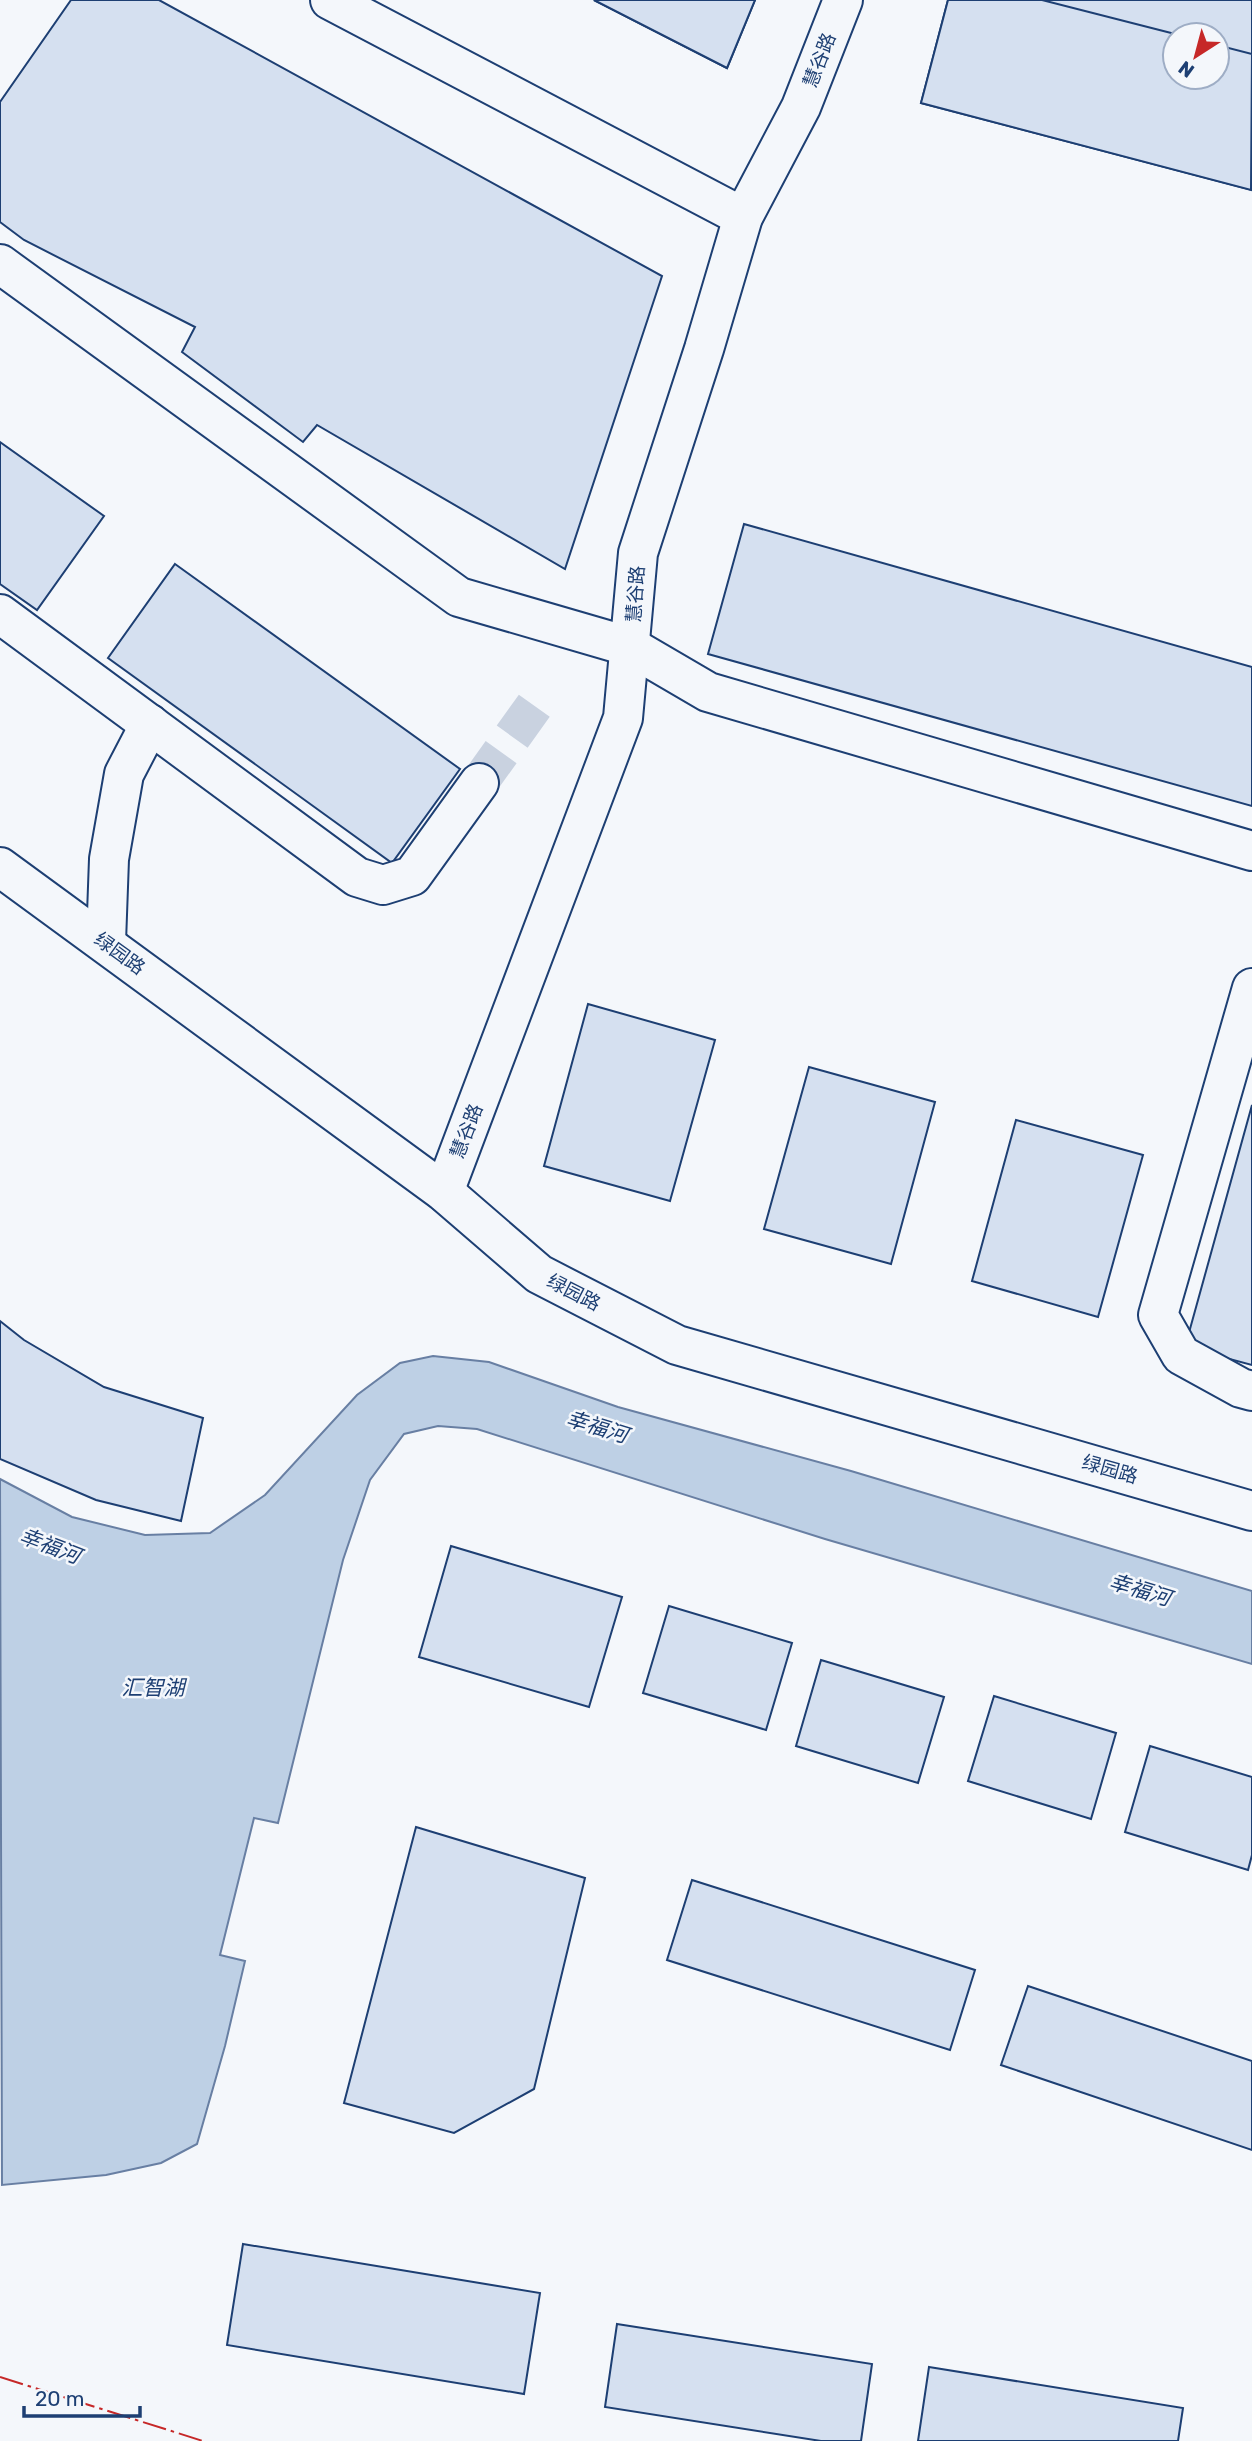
<svg xmlns="http://www.w3.org/2000/svg" width="1252" height="2441" font-family="Rubik,'Noto Sans SC',sans-serif">
  <style>
    .water { fill: #bed0e5; stroke: #687fa3; stroke-width: 2 }
    .building { fill: #d5e0f0; stroke: #1d3f73; stroke-width: 2; fill-rule: evenodd }
    .lines { fill: none; stroke-linecap: round; stroke-linejoin: round }
    .minor-tunnel { stroke: #c9d2e0; stroke-width: 38; stroke-dasharray: 38 19; stroke-linecap: butt }
    .minor-casing { stroke: #1d3f73; stroke-width: 42 }
    .minor { stroke: #f4f7fb; stroke-width: 38 }
    .power { stroke: #c62828; stroke-width: 2; stroke-dasharray: 24 5 3.5 5; stroke-linecap: butt }
    .labels { text-anchor: middle; stroke-width: 5; stroke-linejoin: round; paint-order: stroke }
    .street-label { font-size: 19px; fill: #1d3f73; stroke: #f4f7fb }
    .water-label { font-size: 21px; font-style: italic; fill: #1d3f73; stroke: #f4f7fb }
  </style>
  <rect width="100%" height="100%" fill="#f4f7fb"/>
  <path class="water" d="M433 1356 489 1362 618 1407 851 1471 1252 1591V1664L825 1539 477 1429 438 1426 404 1434 370 1480 343 1560 278 1823 254 1818 220 1955 245 1961 225 2046 197 2144 161 2163 106 2175 2 2185 0 1479 72 1517 145 1535 210 1533 265 1495 357 1395 400 1363Z"/>
  <g class="building">
    <path d="M71 0H159L662 276 565 569 317 425 303 442 182 352 195 327 24 240 0 222V102Z"/>
    <path d="M594 0H755L727 68Z"/>
    <path d="M594 0H755L727 68Z"/>
    <path d="M948 0H1252V190L921 103ZM1175 35H1217V77H1175Z"/>
    <path d="M948 0H1042L1179 35H1175V77H1217V45L1252 54 1251 190 921 103Z"/>
    <path d="M0 442 104 516 37 610 0 584Z"/>
    <path d="M744 524 1252 667V806L708 654Z"/>
    <path d="M175 564 460 769 392 863 108 658Z"/>
    <path d="M588 1004 715 1040 670 1201 544 1166Z"/>
    <path d="M809 1067 935 1102 891 1264 764 1229Z"/>
    <path d="M1252 1105V1365L1185 1347Z"/>
    <path d="M1016 1120 1143 1155 1098 1317 972 1281Z"/>
    <path d="M0 1321 24 1340 104 1387 203 1418 181 1521 96 1500 0 1459Z"/>
    <path d="M451 1546 622 1597 589 1707 419 1657Z"/>
    <path d="M669 1606 792 1643 766 1730 643 1693Z"/>
    <path d="M821 1660 944 1697 918 1783 796 1746Z"/>
    <path d="M994 1696 1116 1733 1091 1819 968 1781Z"/>
    <path d="M1150 1746 1252 1777V1855L1248 1870 1125 1832Z"/>
    <path d="M416 1827 585 1878 534 2089 454 2133 344 2103Z"/>
    <path d="M692 1880 975 1970 950 2050 667 1960Z"/>
    <path d="M1028 1986 1252 2061V2150L1001 2065Z"/>
    <path d="M243 2244 540 2293 524 2394 227 2345Z"/>
    <path d="M617 2324 872 2364 861 2441H821L605 2407Z"/>
    <path d="M929 2367 1183 2408 1178 2441H918Z"/>
  </g>
  <g class="lines">
    <path class="minor-tunnel" d="M479 783 542 695"/>
    <defs>
      <g id="minor">
        <path d="M330 0 743 217"/>
        <path d="M0 264 459 597 631 647 708 692 1252 851"/>
        <path d="M0 614 357 877 383 885 412 876 479 783"/>
        <path d="M0 867 444 1192 539 1274 677 1345 1252 1511"/>
        <path d="M106 942 109 859 124 774 150 724"/>
        <path d="M1252 988 1158 1315 1181 1355 1241 1388 1252 1391"/>
        <path d="M444 1192 623 718 638 553 704 349 743 217 801 107 843 0"/>
      </g>
    </defs>
    <use href="#minor" class="minor-casing"/>
    <use href="#minor" class="minor"/>
    <path class="power" d="M0 2377 203 2441"/>
  </g>
  <g class="labels">
    <g class="street-label">
      <text transform="translate(819 60) rotate(-69)" y="7">慧谷路</text>
      <text transform="translate(635 594) rotate(-86)" y="7">慧谷路</text>
      <text transform="translate(120 953) rotate(36)" y="7">绿园路</text>
      <text transform="translate(466 1131) rotate(-69)" y="7">慧谷路</text>
      <text transform="translate(574 1292) rotate(27)" y="7">绿园路</text>
      <text transform="translate(1110 1469) rotate(16)" y="7">绿园路</text>
    </g>
    <g class="water-label">
      <text transform="translate(597 1427) rotate(17)" y="7">幸福河</text>
      <text transform="translate(50 1546) rotate(21)" y="7">幸福河</text>
      <text transform="translate(1140 1590) rotate(17)" y="7">幸福河</text>
      <text x="153" y="1695">汇智湖</text>
    </g>
  </g>
  <g transform="translate(1196 56) rotate(216)"><circle r="33" fill="#f4f7fb" stroke="#9eadc5" stroke-width="2"/>
  <path d="M0-5L12 26L0 18L-12 26Z" fill="#c62828"/>
  <text y="-10" font-size="19" font-weight="bold" text-anchor="middle" fill="#1d3f73">N</text>
  </g>
  <path d="M24 2406v10h116v-10" fill="none" stroke="#1d3f73" stroke-width="3.5"/>
  <text x="35" y="2406" font-size="21" fill="#1d3f73" stroke="#f4f7fb" stroke-width="5" paint-order="stroke">20 m</text>
</svg>
